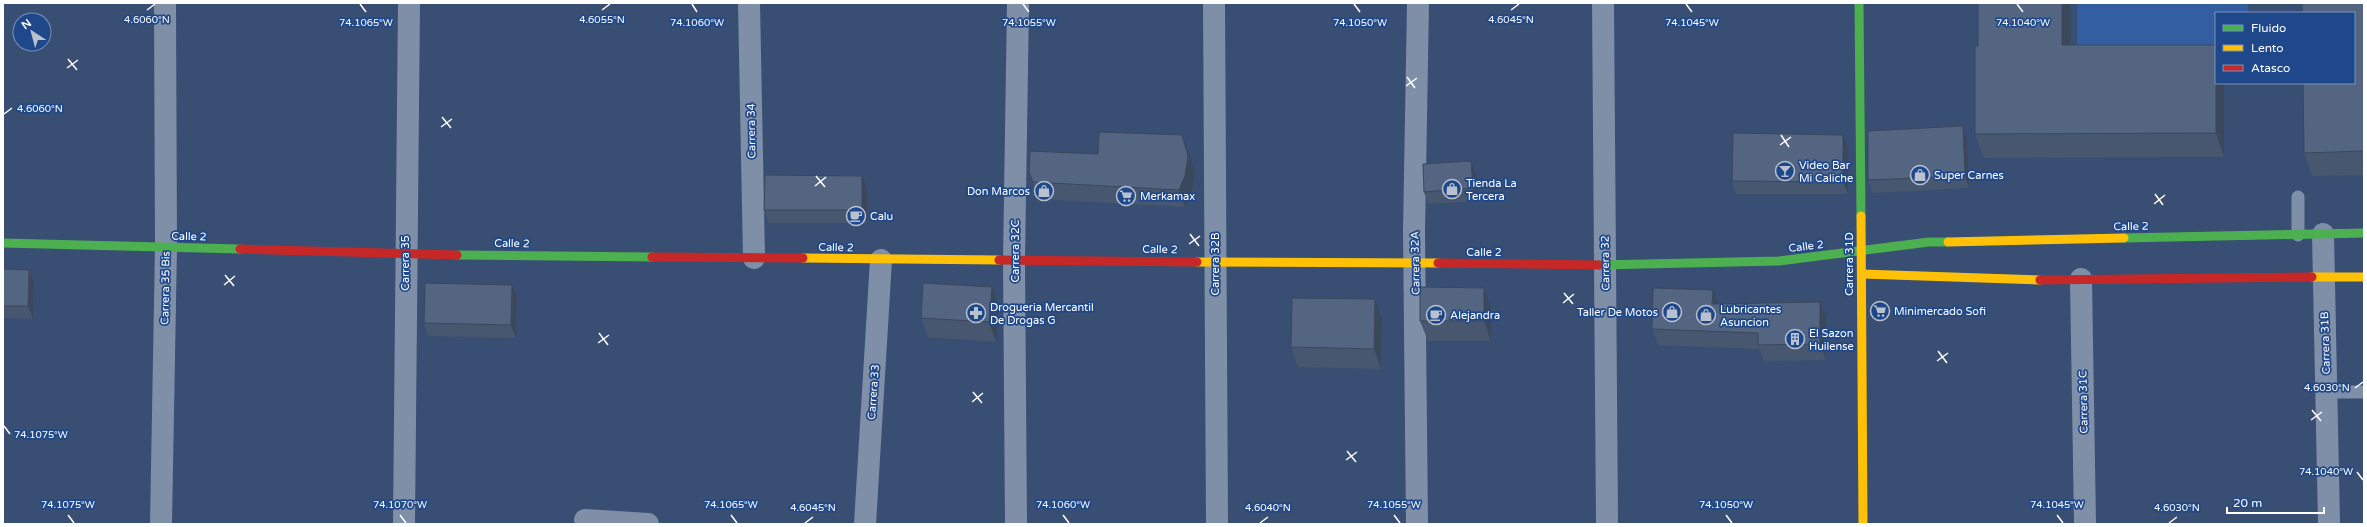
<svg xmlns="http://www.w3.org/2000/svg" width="2367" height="527" font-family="'Varela Round',sans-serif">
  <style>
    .green { fill: #335ea1 }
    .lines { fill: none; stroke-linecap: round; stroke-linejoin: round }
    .lane { stroke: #7f8fa7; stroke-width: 13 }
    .street { stroke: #7f8fa7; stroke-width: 22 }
    .fast { stroke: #4caf50; stroke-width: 9 }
    .slow { stroke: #ffc107; stroke-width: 9 }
    .jam { stroke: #c62828; stroke-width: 9 }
    .wall { fill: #485770 }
    .shaded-wall { fill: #3b475b }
    .building { fill: #546582; stroke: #3b475b }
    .ticks { fill: none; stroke: #fff; stroke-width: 1.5 }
    .labels { text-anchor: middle; stroke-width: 3.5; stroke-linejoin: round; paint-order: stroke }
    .street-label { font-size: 11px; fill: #fff; stroke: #1f488b }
    .poi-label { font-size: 11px; fill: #fff; stroke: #1f488b; text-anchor: start }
    .ticks-label { font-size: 10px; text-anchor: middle; fill: #fff; stroke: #1f488b; stroke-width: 3.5; stroke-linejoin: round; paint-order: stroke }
  </style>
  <rect width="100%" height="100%" fill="#384e72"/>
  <path class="green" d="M2077 3H2248V13H2216V62L2077 61Z"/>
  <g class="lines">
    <g class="lane">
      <path d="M2298 197V235"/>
      <path d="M2326 392H2364"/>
    </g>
    <g class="street">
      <path d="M749 3 754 258"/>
      <path d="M1214 3 1217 524"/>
      <path d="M1603 3 1607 524"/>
      <path d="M2323 234 2329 524"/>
      <path d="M2081 279 2085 524"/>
      <path d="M585 520 648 524"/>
      <path d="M161 524 166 247 165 3"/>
      <path d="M404 524 409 3"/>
      <path d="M865 524 881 260"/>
      <path d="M1016 524 1014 260 1018 3"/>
      <path d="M1417 524 1414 231 1418 3"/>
    </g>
    <g class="fast">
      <path d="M1859 3 1861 216"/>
      <path d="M2124 238 2364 233"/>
      <path d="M3 243 240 249"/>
      <path d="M457 255 652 257"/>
      <path d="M1599 265 1779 261 1929 242H1948"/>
    </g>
    <g class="slow">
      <path d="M1861 216 1863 524"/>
      <path d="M1948 242 2124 238"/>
      <path d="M803 258 999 260"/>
      <path d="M1197 262 1438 263"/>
      <path d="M1862 274 2040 280"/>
      <path d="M2312 277H2364"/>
    </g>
    <g class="jam">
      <path d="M240 249 457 255"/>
      <path d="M652 257 803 258"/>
      <path d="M999 260 1197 262"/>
      <path d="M1438 263 1599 265"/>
      <path d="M2040 280 2312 277"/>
    </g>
  </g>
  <g class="wall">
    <path d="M2364 3V175L2312 176 2304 153Z"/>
    <path d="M2216 45 2224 157 1984 158 1975 134 1978 46Z"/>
    <path d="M1963 126 1967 139 1969 188 1873 193 1868 180Z"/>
    <path d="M1182 135 1189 152 1195 173 1192 193 1185 207 1040 199 1035 189 1029 172 1098 154Z"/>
    <path d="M1848 148V194H1736L1732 181Z"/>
    <path d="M1471 161 1476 174 1478 201 1428 204 1424 192Z"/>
    <path d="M867 189V223H769L764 210Z"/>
    <path d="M3 269 29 270 34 283 33 319 3 318Z"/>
    <path d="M512 285 517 297 516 338 428 336 424 323Z"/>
    <path d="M992 287 999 307 996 342 928 337 921 318Z"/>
    <path d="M1713 290 1718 304 1826 318V360L1764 361 1760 349 1658 345 1652 329Z"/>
    <path d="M1375 299 1382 319 1381 369 1298 367 1291 347Z"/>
    <path d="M1491 308V341H1428L1420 321Z"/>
  </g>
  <g class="shaded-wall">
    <path d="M2062 3H2070L2071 69 2062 45Z"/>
    <path d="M2216 83H2224V157L2216 133Z"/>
    <path d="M1963 126 1967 139 1969 188 1965 176Z"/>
    <path d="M1182 135 1189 152 1195 173 1192 193 1185 207 1179 190Z"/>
    <path d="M1843 135 1848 148V194L1843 182Z"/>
    <path d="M1471 161 1476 174 1478 201 1473 188Z"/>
    <path d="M862 176 867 189V223L862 210Z"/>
    <path d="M29 270 34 283 33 319 28 306Z"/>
    <path d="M512 285 517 297 516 338 511 325Z"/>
    <path d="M992 287 999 307 996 342 989 322Z"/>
    <path d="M1484 288 1491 308V341L1484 321Z"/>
    <path d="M1713 290 1719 306 1712 304Z"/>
    <path d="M1375 299 1382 319 1381 369 1374 349Z"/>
    <path d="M1820 302 1826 318V360L1820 344Z"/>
  </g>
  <g class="building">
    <path d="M1978 3H2062V45H2216V133L1975 134V46H1978Z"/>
    <path d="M2302 3H2364V151L2304 153 2303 83H2354V13H2302Z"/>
    <path d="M1963 126 1965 176 1868 180V131Z"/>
    <path d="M1099 132 1182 135 1188 156 1185 176 1179 190 1033 182 1029 172 1030 151 1098 154Z"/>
    <path d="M1733 133 1843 135V182L1732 181Z"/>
    <path d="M1471 161 1473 188 1424 192 1423 164Z"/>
    <path d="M765 175 862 176V210H764Z"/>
    <path d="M3 269 29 270 28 306H3Z"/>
    <path d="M425 283 512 285 511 325 424 323Z"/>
    <path d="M923 283 992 287 989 322 921 318Z"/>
    <path d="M1420 287 1484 288V321H1420Z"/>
    <path d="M1653 288 1713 290 1712 304 1820 302V344L1758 345V333L1652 329Z"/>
    <path d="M1292 298 1375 299 1374 349 1291 347Z"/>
  </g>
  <path class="ticks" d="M360 4 366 12M692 4 697 12M1023 4 1029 12M1354 4 1360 12M1686 4 1692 12M2017 4 2023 12M147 10 155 4M602 10 610 4M1511 10 1519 4M68 59 77 70M67 68 78 60M1407 77 1415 88M1406 86 1417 78M4 114 12 108M442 117 451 128M441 127 452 119M1781 135 1789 147M1780 145 1791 137M816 176 825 187M815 186 826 177M2155 194 2163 205M2154 204 2165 195M1190 234 1199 246M1189 244 1200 236M225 275 234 286M224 285 235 276M1564 293 1573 304M1563 303 1574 294M599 333 608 345M598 343 609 335M1938 351 1947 363M1937 361 1948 353M2355 388 2363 382M973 392 982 403M972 402 983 393M2312 410 2321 421M2311 420 2322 412M4 426 10 434M1347 451 1356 462M1346 460 1357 452M2357 472 2363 480M68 515 74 523M400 515 406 523M731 515 737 523M1063 515 1069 523M1394 515 1400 523M1726 515 1732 523M2057 515 2063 523M805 523 813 517M1260 523 1268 517M2169 523 2177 517"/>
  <defs>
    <symbol id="bar-ring" viewBox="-11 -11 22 22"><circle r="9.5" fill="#1f488b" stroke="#b9c1ce" stroke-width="1.5"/><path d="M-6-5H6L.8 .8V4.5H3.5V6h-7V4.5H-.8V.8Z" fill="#b9c1ce"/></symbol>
    <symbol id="shop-ring" viewBox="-11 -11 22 22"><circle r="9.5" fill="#1f488b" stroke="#b9c1ce" stroke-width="1.5"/><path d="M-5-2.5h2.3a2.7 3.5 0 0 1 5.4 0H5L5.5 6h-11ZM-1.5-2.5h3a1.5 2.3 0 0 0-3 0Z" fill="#b9c1ce"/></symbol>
    <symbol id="supermarket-ring" viewBox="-11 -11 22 22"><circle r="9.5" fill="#1f488b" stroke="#b9c1ce" stroke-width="1.5"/><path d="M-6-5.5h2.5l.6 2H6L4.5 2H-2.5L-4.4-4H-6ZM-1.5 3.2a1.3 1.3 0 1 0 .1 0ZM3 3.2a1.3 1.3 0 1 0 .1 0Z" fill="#b9c1ce"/></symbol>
    <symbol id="cafe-ring" viewBox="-11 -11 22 22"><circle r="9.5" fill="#1f488b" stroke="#b9c1ce" stroke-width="1.5"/><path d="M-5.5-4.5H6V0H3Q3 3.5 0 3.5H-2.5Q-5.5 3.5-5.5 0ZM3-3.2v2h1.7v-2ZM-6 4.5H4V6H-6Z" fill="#b9c1ce"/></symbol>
    <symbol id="pharmacy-ring" viewBox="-11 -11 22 22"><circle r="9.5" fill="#1f488b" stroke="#b9c1ce" stroke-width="1.5"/><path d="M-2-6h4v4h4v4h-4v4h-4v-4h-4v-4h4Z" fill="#b9c1ce"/></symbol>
    <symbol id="building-ring" viewBox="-11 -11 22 22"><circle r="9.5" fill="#1f488b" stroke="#b9c1ce" stroke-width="1.5"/><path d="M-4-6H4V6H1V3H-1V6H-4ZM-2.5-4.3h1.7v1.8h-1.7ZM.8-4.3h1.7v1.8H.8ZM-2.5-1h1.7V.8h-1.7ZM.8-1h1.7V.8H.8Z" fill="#b9c1ce"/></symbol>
  </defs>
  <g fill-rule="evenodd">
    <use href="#bar-ring" x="1774" y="160" width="22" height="22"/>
    <use href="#shop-ring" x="1909" y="164" width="22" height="22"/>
    <use href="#shop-ring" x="1441" y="178" width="22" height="22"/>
    <use href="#shop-ring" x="1033" y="180" width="22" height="22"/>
    <use href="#supermarket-ring" x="1115" y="185" width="22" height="22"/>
    <use href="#cafe-ring" x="845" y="205" width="22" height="22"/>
    <use href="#supermarket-ring" x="1869" y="300" width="22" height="22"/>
    <use href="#shop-ring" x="1661" y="301" width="22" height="22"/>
    <use href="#pharmacy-ring" x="965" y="302" width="22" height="22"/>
    <use href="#cafe-ring" x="1425" y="304" width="22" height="22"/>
    <use href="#shop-ring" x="1695" y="304" width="22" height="22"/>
    <use href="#building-ring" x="1784" y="328" width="22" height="22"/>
  </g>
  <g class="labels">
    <g class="street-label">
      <text transform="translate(751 131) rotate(-91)" y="4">Carrera 34</text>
      <text transform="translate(2131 226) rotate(-1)" y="4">Calle 2</text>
      <text transform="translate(189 236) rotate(2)" y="4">Calle 2</text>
      <text transform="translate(512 243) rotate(1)" y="4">Calle 2</text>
      <text transform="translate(1806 246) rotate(-7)" y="4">Calle 2</text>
      <text transform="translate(836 247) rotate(1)" y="4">Calle 2</text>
      <text transform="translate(1160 249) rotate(1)" y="4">Calle 2</text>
      <text transform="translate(1015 251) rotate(-90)" y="4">Carrera 32C</text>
      <text x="1484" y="256">Calle 2</text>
      <text transform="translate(405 263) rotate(-90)" y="4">Carrera 35</text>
      <text transform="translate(1415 263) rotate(-91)" y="4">Carrera 32A</text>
      <text transform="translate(1605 263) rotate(-91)" y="4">Carrera 32</text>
      <text transform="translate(1215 264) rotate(-90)" y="4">Carrera 32B</text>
      <text transform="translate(1849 264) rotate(-90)" y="4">Carrera 31D</text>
      <text transform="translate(165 288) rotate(-89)" y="4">Carrera 35 Bis</text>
      <text transform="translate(2325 343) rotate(-92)" y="4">Carrera 31B</text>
      <text transform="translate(873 392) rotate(-86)" y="4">Carrera 33</text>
      <text transform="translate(2083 402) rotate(-91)" y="4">Carrera 31C</text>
    </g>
    <g class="poi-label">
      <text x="1799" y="169">Video Bar<tspan x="1799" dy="13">Mi Caliche</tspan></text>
      <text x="1934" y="179">Super Carnes</text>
      <text x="1466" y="187">Tienda La<tspan x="1466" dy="13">Tercera</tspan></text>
      <text x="1030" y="195" text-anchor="end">Don Marcos</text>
      <text x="1140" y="200">Merkamax</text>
      <text x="870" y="220">Calu</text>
      <text x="990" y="311">Drogueria Mercantil<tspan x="990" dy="13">De Drogas G</tspan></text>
      <text x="1720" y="313">Lubricantes<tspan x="1720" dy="13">Asuncion</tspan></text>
      <text x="1894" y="315">Minimercado Sofi</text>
      <text x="1658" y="316" text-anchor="end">Taller De Motos</text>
      <text x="1450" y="319">Alejandra</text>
      <text x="1809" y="337">El Sazon<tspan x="1809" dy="13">Huilense</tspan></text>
    </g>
  </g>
  <g class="ticks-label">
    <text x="147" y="23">4.6060°N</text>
    <text x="602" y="23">4.6055°N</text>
    <text x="1511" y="23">4.6045°N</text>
    <text x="366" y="26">74.1065°W</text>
    <text x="697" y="26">74.1060°W</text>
    <text x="1029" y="26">74.1055°W</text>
    <text x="1360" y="26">74.1050°W</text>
    <text x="1692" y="26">74.1045°W</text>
    <text x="2023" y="26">74.1040°W</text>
    <text x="40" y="112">4.6060°N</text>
    <text x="2327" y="391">4.6030°N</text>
    <text x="41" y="438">74.1075°W</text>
    <text x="2326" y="475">74.1040°W</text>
    <text x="68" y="508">74.1075°W</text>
    <text x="400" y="508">74.1070°W</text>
    <text x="731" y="508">74.1065°W</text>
    <text x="1063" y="508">74.1060°W</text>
    <text x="1394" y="508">74.1055°W</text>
    <text x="1726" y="508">74.1050°W</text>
    <text x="2057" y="508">74.1045°W</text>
    <text x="813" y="511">4.6045°N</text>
    <text x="1268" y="511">4.6040°N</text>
    <text x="2177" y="511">4.6030°N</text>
  </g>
  <rect width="2367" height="527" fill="none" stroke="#ffffff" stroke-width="8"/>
  <rect x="2215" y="12" width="140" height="72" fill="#1f488b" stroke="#7991b9"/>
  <rect x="2223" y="25" width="20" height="6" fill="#4caf50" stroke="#7991b9"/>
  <text x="2251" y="32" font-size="12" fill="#ffffff">Fluido</text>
  <rect x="2223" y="45" width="20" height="6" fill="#ffc107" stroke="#7991b9"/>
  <text x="2251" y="52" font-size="12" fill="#ffffff">Lento</text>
  <rect x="2223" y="65" width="20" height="6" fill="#c62828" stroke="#7991b9"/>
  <text x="2251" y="72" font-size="12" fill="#ffffff">Atasco</text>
  <g transform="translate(32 32) rotate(324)"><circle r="19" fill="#1f488b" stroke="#7991b9"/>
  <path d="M0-3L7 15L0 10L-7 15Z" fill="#b9c1ce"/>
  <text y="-6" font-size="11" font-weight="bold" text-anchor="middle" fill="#ffffff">N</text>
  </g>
  <path d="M2227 507v6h97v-6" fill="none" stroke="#ffffff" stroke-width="2"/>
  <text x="2233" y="507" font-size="12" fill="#ffffff" stroke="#1f488b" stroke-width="3" paint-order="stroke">20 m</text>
</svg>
